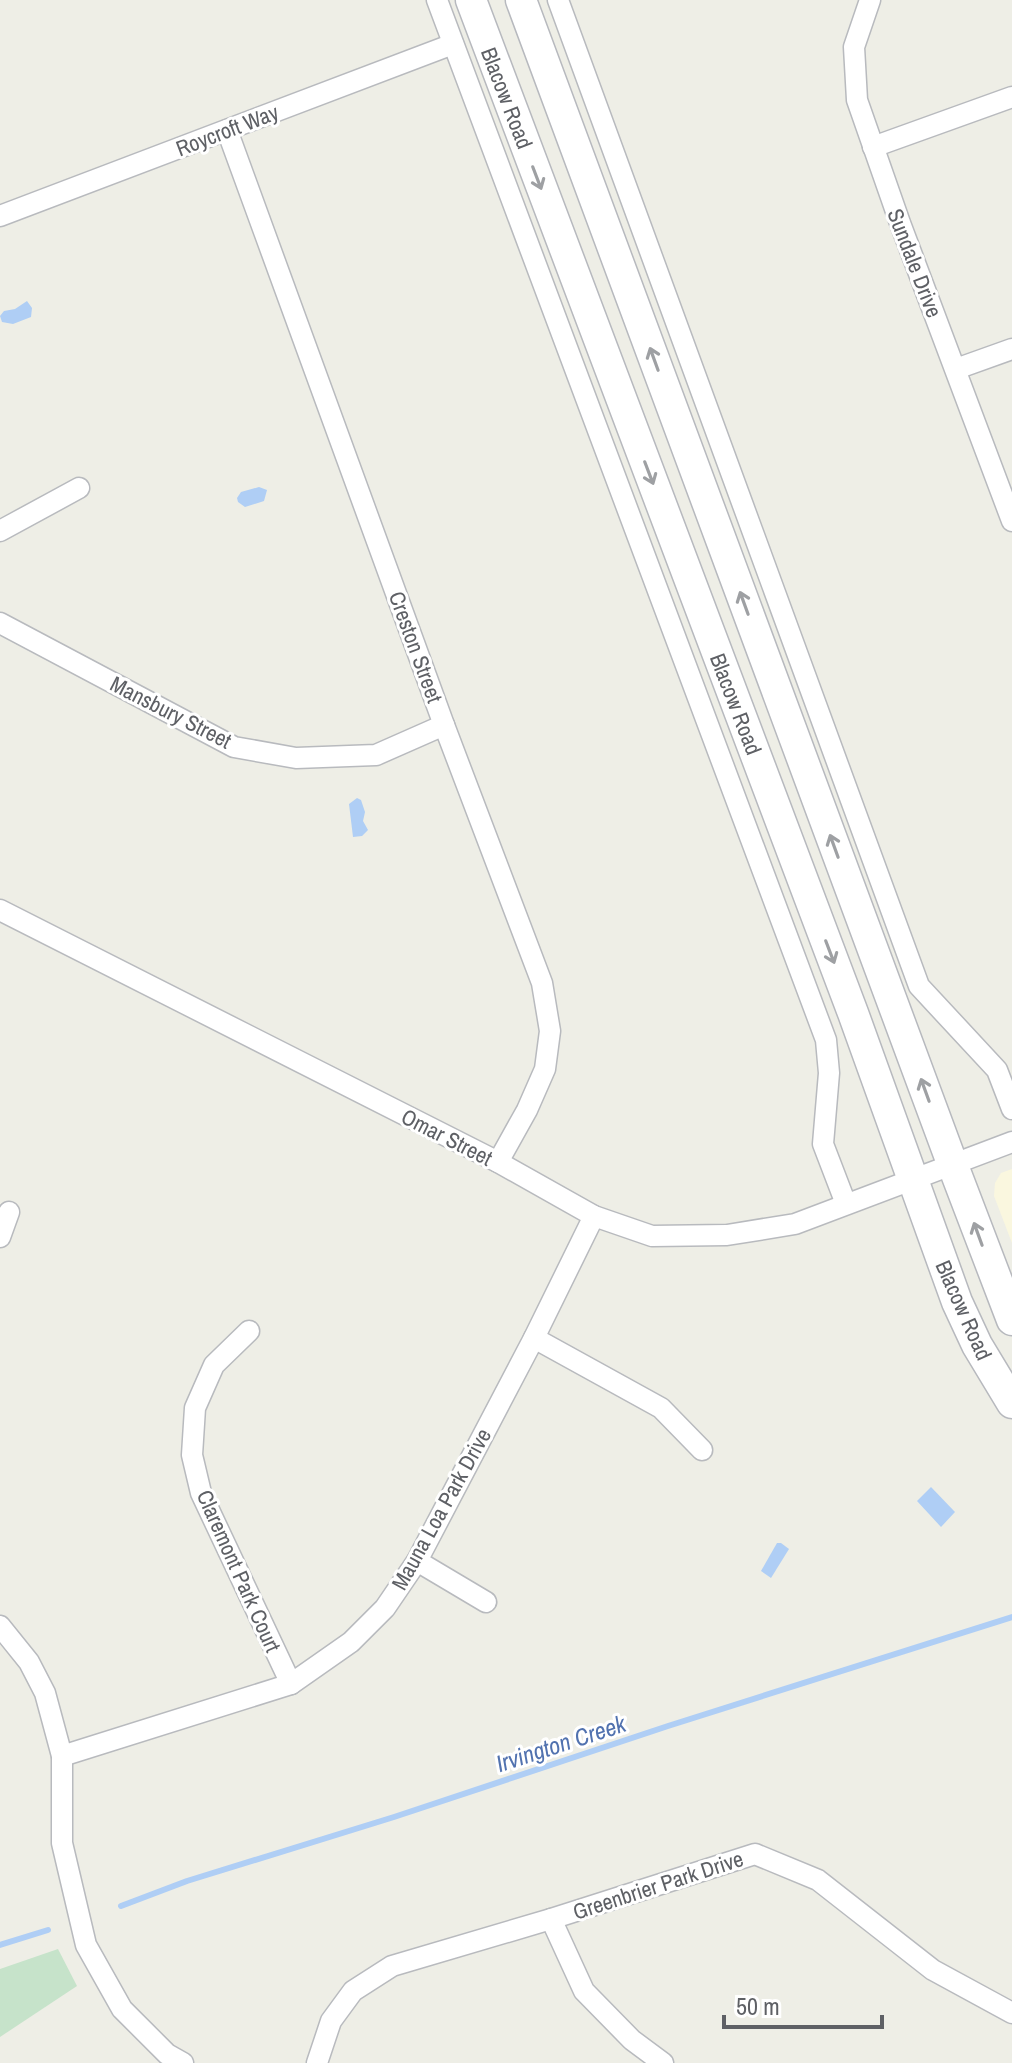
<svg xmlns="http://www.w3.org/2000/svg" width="1012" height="2063" font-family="'Archivo Narrow',sans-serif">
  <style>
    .commercial { fill: #faf7df }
    .green { fill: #c6e3ca }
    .water { fill: #afcef5 }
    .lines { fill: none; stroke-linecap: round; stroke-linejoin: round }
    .stream { stroke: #afcef5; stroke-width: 6 }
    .street-casing { stroke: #b8babe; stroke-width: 23 }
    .secondary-casing { stroke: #b7b9be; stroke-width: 33 }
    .street { stroke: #fff; stroke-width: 20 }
    .secondary { stroke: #fff; stroke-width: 30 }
    .oneway { stroke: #9ea0a3 }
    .labels { text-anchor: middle; stroke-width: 6; stroke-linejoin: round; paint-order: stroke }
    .street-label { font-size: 22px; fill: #5e6065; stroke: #fff }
    .water-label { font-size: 24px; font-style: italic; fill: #5172af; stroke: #fff }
  </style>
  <rect width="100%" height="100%" fill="#eeeee6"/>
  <path class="commercial" d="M1012 1169V1243L994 1196 995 1183 1001 1173Z"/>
  <path class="green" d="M58 1949 77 1986 0 2037V1969Z"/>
  <g class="water">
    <path d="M27 301 32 308 31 317 13 324 2 322 0 316 4 311 15 309Z"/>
    <path d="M259 487 267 490 264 501 245 507 238 502 237 498 241 492Z"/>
    <path d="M357 798 361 800 365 812 363 821 368 830 362 836 353 837 349 804Z"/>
    <path d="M931 1487 955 1512 941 1527 917 1501Z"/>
    <path d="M777 1543H781L789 1549 771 1578 761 1571Z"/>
  </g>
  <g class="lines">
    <g class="stream">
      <path d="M121 1906 187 1881 394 1817 668 1726 1012 1617"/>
      <path d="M0 1945 48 1930"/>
    </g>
    <defs>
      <g id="street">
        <path d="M437 0 826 1040 829 1073 823 1144 846 1204"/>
        <path d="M558 0 919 986 997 1070 1012 1109"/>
        <path d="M870 0 854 47 857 100 900 223 1012 521"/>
        <path d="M227 130 444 725 542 983 550 1031 545 1069 527 1110 498 1162"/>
        <path d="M873 147 1012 97"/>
        <path d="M0 216 453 44"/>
        <path d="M956 369 1012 349"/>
        <path d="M0 531 79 488"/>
        <path d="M0 623 234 747 296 758 376 755 444 725"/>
        <path d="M0 910 498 1162 594 1216 652 1236 727 1235 795 1224 1012 1142"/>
        <path d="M0 1237 9 1212"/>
        <path d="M249 1331 214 1365 195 1408 192 1455 201 1493 291 1684"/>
        <path d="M534 1338 661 1408 702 1450"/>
        <path d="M417 1561 486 1602"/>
        <path d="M0 1626 29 1662 45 1693 62 1756V1843L86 1945 122 2009 167 2054 183 2063"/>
        <path d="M62 1756 291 1684 351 1642 385 1608 417 1561 534 1338 594 1216"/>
        <path d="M551 1919 584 1991 632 2040 663 2063"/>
        <path d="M317 2063 331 2021 353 1991 392 1966 551 1919 755 1854 818 1880 933 1970 1012 2013"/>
      </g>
      <g id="secondary">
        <path d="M471 0 853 1013 957 1302 977 1345 1012 1403"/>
        <path d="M521 0 952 1163 1012 1320"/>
      </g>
    </defs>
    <use href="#street" class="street-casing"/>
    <use href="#secondary" class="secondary-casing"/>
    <use href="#street" class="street"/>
    <use href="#secondary" class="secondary"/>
  </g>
  <defs><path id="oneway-shaft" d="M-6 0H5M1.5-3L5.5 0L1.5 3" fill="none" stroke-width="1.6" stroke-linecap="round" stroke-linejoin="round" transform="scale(2)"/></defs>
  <g class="oneway">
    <use href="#oneway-shaft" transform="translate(537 178) rotate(69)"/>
    <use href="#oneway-shaft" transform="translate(654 359) rotate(-110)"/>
    <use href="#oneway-shaft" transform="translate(649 473) rotate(69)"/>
    <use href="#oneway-shaft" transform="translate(744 603) rotate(-110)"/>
    <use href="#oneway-shaft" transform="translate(834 846) rotate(-110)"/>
    <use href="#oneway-shaft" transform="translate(830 952) rotate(69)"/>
    <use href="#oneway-shaft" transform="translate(925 1090) rotate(-110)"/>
    <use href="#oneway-shaft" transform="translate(978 1234) rotate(-110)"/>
  </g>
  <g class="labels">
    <g class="street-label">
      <text transform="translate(507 98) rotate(69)" y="8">Blacow Road</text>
      <text transform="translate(227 130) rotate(-21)" y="8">Roycroft Way</text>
      <text transform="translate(915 263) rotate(69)" y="8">Sundale Drive</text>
      <text transform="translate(416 647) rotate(70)" y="8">Creston Street</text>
      <text transform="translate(736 704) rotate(69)" y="8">Blacow Road</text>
      <text transform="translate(171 712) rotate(27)" y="8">Mansbury Street</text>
      <text transform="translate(447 1137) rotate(27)" y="8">Omar Street</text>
      <text transform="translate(964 1310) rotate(66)" y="8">Blacow Road</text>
      <text transform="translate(441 1509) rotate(-61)" y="8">Mauna Loa Park Drive</text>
      <text transform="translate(239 1571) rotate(66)" y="8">Claremont Park Court</text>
      <text transform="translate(658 1885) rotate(-18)" y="8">Greenbrier Park Drive</text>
    </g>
    <g class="water-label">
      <text transform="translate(561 1744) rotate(-18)" y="8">Irvington Creek</text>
    </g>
  </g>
  <path d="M724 2015v12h158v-12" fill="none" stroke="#5e6065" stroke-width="4"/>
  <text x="736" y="2015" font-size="24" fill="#5e6065" stroke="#ffffff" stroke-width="6" paint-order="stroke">50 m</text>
</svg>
